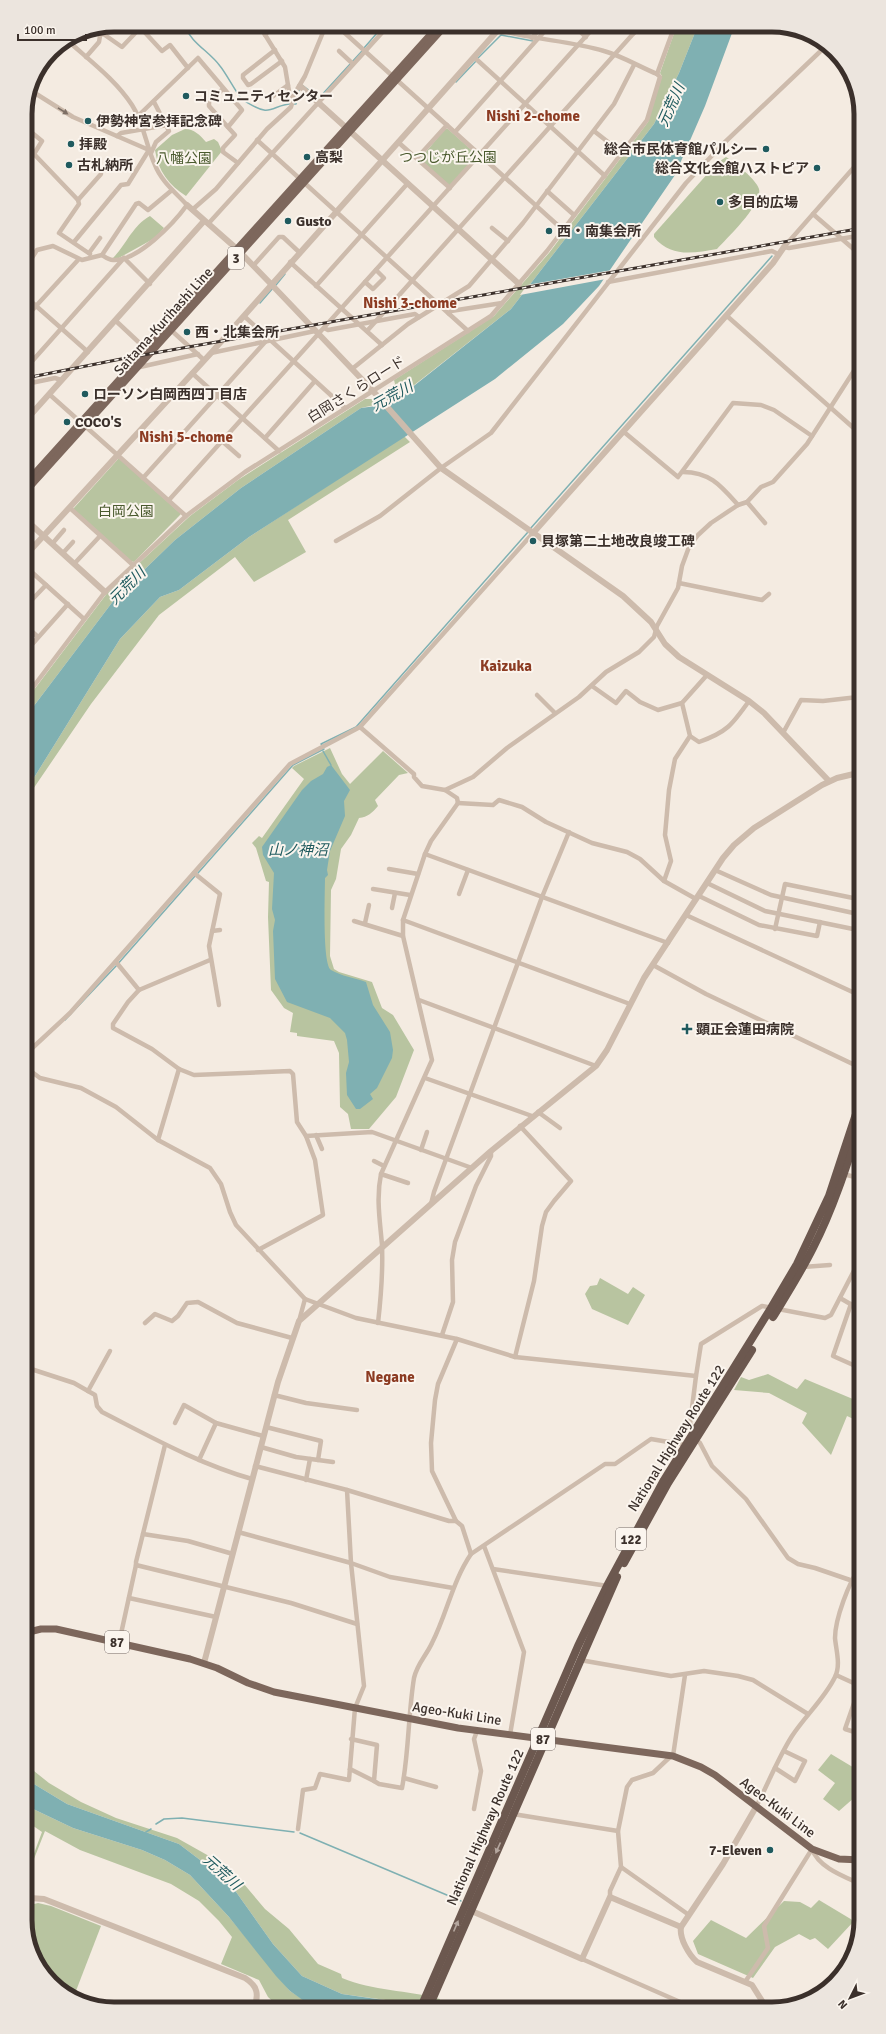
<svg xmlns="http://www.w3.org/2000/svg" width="886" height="2034" font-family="Signika,'Noto Sans JP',sans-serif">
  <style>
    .green { fill: #b8c4a0 }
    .water { fill: #7fb0b2 }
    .pier { fill: #f4ebe1 }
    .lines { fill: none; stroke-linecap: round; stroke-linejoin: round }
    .stream { stroke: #7fb0b2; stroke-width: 1.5 }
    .minor { stroke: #cdbbac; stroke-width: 4.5 }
    .tertiary { stroke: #cdbbac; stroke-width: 6 }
    .primary { stroke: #7d675c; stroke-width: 7 }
    .trunk { stroke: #6c584f; stroke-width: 8 }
    .rail-casing { stroke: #3b302b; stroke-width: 3 }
    .rail { stroke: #fbf5ee; stroke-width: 1.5; stroke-dasharray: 4.5; stroke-linecap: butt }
    .oneway { fill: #7d6f65 }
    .oneway2 { fill: #b4a69e }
    .poi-dot { fill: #1f5a5e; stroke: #fbf5ee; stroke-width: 1.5 }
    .labels { text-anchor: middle; stroke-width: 4; stroke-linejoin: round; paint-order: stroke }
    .shield { fill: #fbf5ee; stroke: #756b66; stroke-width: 1 }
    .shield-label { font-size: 13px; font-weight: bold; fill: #3b302b }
    .poi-label { font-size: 14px; font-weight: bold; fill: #3b302b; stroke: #fbf5ee; text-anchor: start }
    .park-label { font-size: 14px; fill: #4a5a2e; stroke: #fbf5ee }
    .street-label { font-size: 14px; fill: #3b302b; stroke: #fbf5ee }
    .water-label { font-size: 15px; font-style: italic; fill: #1f5a5e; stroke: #fbf5ee }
    .neighbourhood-label { font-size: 15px; font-weight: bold; fill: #8c3b22; stroke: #fbf5ee }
    .rim { fill: none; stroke: #3b302b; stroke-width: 5 }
  </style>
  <rect width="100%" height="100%" fill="#f4ebe1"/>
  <g class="green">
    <path d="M677 25H698L679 73 654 124 511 309 390 404 382 395 395 384 394 380 494 316 549 253 648 122 662 76 660 73Z"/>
    <path d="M185 129C194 129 200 135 206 142L214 139 218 142 222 151 186 196C169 185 158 171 155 150L172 135Z"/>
    <path d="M445 129H448L476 154V157L451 185H448L420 159Z"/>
    <path d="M726 157C734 162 757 180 759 189 763 204 727 238 717 249 694 253 671 258 654 237V234L717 163Z"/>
    <path d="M150 216 164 228 155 238 117 259 113 258C126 245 133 225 150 216Z"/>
    <path d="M365 399H375L379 404 361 408 241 488 175 540 117 596 27 715V699L108 592 190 516 238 480Z"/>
    <path d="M404 436 410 442 288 520 306 552 254 582 235 557 159 615 91 704 27 798V789L120 639 160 597 179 590 249 537Z"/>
    <path d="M119 458 181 514 134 562 131 561 73 509Z"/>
    <path d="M330 748 342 774 350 784 383 751 408 773 399 775 375 800 378 806C372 813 368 817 359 818L351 835 341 849 336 879 331 890 330 956 334 969 339 972 372 982 382 1008 393 1015 414 1050 396 1097 369 1129H351L348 1114 340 1107 339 1053 334 1041 297 1036V1033L290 1032 293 1013 284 1008 271 990 268 917 269 882 266 881 256 848 252 843 259 836 262 838 304 779 292 768 294 766Z"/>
    <path d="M600 1278 628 1294 633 1287 645 1295 628 1325 592 1309 585 1294 590 1286 597 1285Z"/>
    <path d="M768 1374 797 1389 805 1379 860 1402V1422L847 1416 831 1455 802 1423 807 1413 769 1393 734 1390 741 1377 749 1380Z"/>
    <path d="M831 1754 861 1772V1795L855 1797 839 1811 823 1799 835 1783 818 1770Z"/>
    <path d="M29 1767 49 1783 81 1802 116 1818 177 1838 209 1856 238 1877 265 1909 289 1929 318 1964 341 1974 342 1978C373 1991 407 1990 440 1999L437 2007 342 1994 302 1976 273 1944 229 1882 179 1844 67 1804 29 1781Z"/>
    <path d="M29 1807 73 1828 142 1850 165 1860 190 1875 229 1917 290 1991 314 2007 280 2008 268 1997 259 1980 221 1964 232 1937 219 1921 199 1901 171 1884 80 1850 45 1831 30 1869V1864L42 1832 29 1823Z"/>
    <path d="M819 1900 854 1921 828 1949 815 1938 810 1940 799 1934 775 1947 753 1978 698 1954 693 1941 711 1920 746 1938 784 1901 800 1902 811 1908Z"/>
    <path d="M38 1903 51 1906 101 1926 74 1996 60 1990 30 1949V1905Z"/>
  </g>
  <g class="water">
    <path d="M698 25H735L705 106 675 175 599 286 563 324 495 379 249 537 179 590 160 597 120 639 27 789V715L117 596 175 540 241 488 361 408 391 404 511 309 654 124 679 73Z"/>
    <path d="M331 765 350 790 344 801 345 816 330 851 327 870 328 875 325 878C325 892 322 964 331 970 341 976 355 978 366 982L373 1005 390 1032 393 1050 392 1058 377 1088 370 1094 373 1099 360 1109H356L347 1095 346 1073 349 1062 347 1040 345 1033 330 1018 287 1002 275 979 273 931 275 920 272 909 274 873 263 855 262 847 302 790 311 781 323 774 327 767Z"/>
    <path d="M29 1781 67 1804 179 1844 229 1882 273 1944 302 1976 342 1994 432 2007 311 2006 290 1991 276 1976 229 1917 190 1875 165 1860 142 1850 73 1828 29 1807Z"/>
  </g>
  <path class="pier" d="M612 270 606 279 520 295 527 285Z"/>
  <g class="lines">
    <g class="stream">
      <path d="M184 25C192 44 209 51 220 66 226 73 238 96 242 99 247 103 258 109 264 110 273 112 281 102 296 104L297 95 300 88"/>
      <path d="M474 25 493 32"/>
      <path d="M364 48 384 25"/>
      <path d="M478 58 501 35 533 41"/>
      <path d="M456 82 476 61"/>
      <path d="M302 85 319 98 362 51"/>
      <path d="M276 285 285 274"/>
      <path d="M260 303 273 288"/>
      <path d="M530 529 772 256"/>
      <path d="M322 745 321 744 356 727 528 532"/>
      <path d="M323 751 331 765"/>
      <path d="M198 873 293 765 324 749"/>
      <path d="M65 1020 116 966 195 876"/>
      <path d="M28 1056 32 1051"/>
      <path d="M29 1639 30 1640"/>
      <path d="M156 1824 164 1819 182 1818 294 1832"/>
      <path d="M146 1832 151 1829"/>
      <path d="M300 1833 461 1901"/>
    </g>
    <g class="minor">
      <path d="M138 25 162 51 170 45 188 68"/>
      <path d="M259 25 285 67 289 91 293 98"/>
      <path d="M336 25 563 230"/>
      <path d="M485 25C523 40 565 39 604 51 622 56 640 67 657 74"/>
      <path d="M573 25 586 37"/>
      <path d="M625 25 634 33"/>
      <path d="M342 31 347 25"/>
      <path d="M102 33 122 47 141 27"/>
      <path d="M265 35 274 25"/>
      <path d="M532 38 543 25"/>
      <path d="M67 40C89 60 116 80 132 105 144 123 146 146 155 165 161 181 176 193 187 205 174 223 137 262 113 260 109 260 105 257 102 255"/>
      <path d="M275 50 243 75V78L248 85 251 84 282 61"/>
      <path d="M339 51 353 64"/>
      <path d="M86 57 99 42 100 36 109 26"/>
      <path d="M475 58 605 176"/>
      <path d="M657 74 675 25"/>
      <path d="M31 86 61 44"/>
      <path d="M223 89 209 101V106L235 135 223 148V152L238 163"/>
      <path d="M30 90 73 117 149 150"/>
      <path d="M272 97 288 85"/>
      <path d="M138 116 198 58 242 110 228 127"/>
      <path d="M25 127 42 141 34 154 78 200 79 204 59 233 90 254"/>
      <path d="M594 131 622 153"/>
      <path d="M455 132 550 25"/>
      <path d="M117 136 121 133 167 125"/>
      <path d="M257 140 468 331"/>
      <path d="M398 142 450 188"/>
      <path d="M151 153 156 142 169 131 154 102"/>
      <path d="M417 158 447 125"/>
      <path d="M547 191 574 215"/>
      <path d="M78 200 101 174"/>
      <path d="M192 210 216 189 267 129 291 107 295 93 305 76 326 25"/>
      <path d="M813 214 857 252"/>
      <path d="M208 224 389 25"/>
      <path d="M492 228 508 241"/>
      <path d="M74 242 121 185 128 184 149 150"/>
      <path d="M784 247 856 165"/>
      <path d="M784 247 789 248 857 236"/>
      <path d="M89 253 100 238"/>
      <path d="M124 258 150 284"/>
      <path d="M290 262 382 345"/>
      <path d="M253 266 279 237H283L299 252"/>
      <path d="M26 267 37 250 53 246 82 260 102 255 136 204 139 203 148 210 172 190"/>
      <path d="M365 282 373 289 384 278 376 270"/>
      <path d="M608 282 772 251 778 254"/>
      <path d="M316 286 408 183"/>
      <path d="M26 297 88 352"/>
      <path d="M449 314 451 311 502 303"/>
      <path d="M244 316 345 408"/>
      <path d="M727 316 857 431"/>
      <path d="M26 317 78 260"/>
      <path d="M116 321 147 350"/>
      <path d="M324 328 328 330 415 314 419 317"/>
      <path d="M172 331 204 360"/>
      <path d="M367 331 641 25"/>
      <path d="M211 353 315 331"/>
      <path d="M140 367 198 354"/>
      <path d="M26 368 124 258"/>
      <path d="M352 369 408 324 469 286 523 223 614 104 634 65"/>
      <path d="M192 373 279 451"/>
      <path d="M26 384 55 378 61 380"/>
      <path d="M49 394 186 516"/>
      <path d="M624 432 678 477 733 403 761 405 774 410 812 436"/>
      <path d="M265 438 315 381"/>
      <path d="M222 441 239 456"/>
      <path d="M683 472C710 472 721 486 738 505"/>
      <path d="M143 478 266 341"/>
      <path d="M169 500 596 25"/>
      <path d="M747 502 765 523"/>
      <path d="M70 508 133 565"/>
      <path d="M336 541 380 516 441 468 491 433 686 183 723 144 827 45"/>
      <path d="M52 544 64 530"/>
      <path d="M63 553 73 542"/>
      <path d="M74 564 100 536"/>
      <path d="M26 567 84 619"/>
      <path d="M679 583 762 600 769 594"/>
      <path d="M26 606 46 585"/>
      <path d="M26 626 38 637"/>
      <path d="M27 650 68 604"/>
      <path d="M27 681 33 687"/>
      <path d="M592 686 616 703 626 691 640 702 658 710 682 703"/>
      <path d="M27 695 105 592 186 516 245 472 491 316 547 251 647 120 660 77 657 74"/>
      <path d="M537 695 555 713"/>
      <path d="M360 727 414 774V777L422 786 445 790 473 777 507 748 579 697 606 672 639 652 654 637 657 626 678 588 682 566 689 547 698 535 711 523 738 505 747 502 761 487 773 482 807 444 857 366"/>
      <path d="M783 733 801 700 823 701 858 697"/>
      <path d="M690 736 699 742C727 732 732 725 749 701"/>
      <path d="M445 790 457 798 458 803"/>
      <path d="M458 803 493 805 499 800 522 807 546 822 592 843 627 852 640 859 664 881 696 899"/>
      <path d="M425 854 668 943"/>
      <path d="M389 869 418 874"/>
      <path d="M715 870 771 895 858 914"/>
      <path d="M194 873 220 894 209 946 219 1005"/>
      <path d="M664 881 671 861 665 835 669 790 675 759 690 736 682 703 707 675"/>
      <path d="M707 883 765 911 858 930"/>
      <path d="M373 889 410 895"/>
      <path d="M459 894 468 870"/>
      <path d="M699 896 759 925 817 936 820 922"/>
      <path d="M392 908 395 893"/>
      <path d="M686 915 859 995"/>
      <path d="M403 920 630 1004"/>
      <path d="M354 921 403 936"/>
      <path d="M365 923 369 905"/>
      <path d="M775 929 785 884 858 899"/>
      <path d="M212 931 220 930"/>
      <path d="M116 962 139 990 128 1002 113 1024V1028L152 1049 179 1069 194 1075 290 1071 293 1074 297 1122 306 1136 315 1160 323 1215 258 1250"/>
      <path d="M653 965 706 994 859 1067"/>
      <path d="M139 990 210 960"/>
      <path d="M419 1000 596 1066"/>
      <path d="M28 1052 70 1013 290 764 360 727 534 532"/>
      <path d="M28 1069 40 1078 81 1088 116 1107 158 1140 210 1168 221 1184 230 1212 236 1225 305 1299 356 1318 457 1339 515 1357 696 1376 701 1344 762 1306 825 1318 831 1315 859 1261"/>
      <path d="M425 1078 532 1116"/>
      <path d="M538 1112 560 1128"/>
      <path d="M316 1135 322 1149"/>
      <path d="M306 1136 372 1132 472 1168"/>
      <path d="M158 1140 179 1069"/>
      <path d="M421 1150 427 1132"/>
      <path d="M374 1161 384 1166"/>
      <path d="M381 1174 408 1183"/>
      <path d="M843 1174 859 1178"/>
      <path d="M431 1204 434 1192 542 897 569 832"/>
      <path d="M803 1267 830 1265"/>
      <path d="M840 1298 859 1309"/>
      <path d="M851 1304 833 1356 860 1368"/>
      <path d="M299 1321 305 1299"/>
      <path d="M145 1323 155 1314 172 1321 178 1316 187 1303 198 1302 237 1323 292 1338"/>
      <path d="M378 1323C381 1297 383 1271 382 1245 380 1221 376 1198 381 1174L432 1060 403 936V920L425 854 431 841 458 803"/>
      <path d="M442 1335 453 1302 452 1260 455 1242 476 1186 491 1156V1151"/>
      <path d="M515 1357 534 1281 542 1226 546 1212 554 1201 571 1181 520 1126"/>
      <path d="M28 1368 74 1383 95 1395 97 1406 102 1412C151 1437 199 1464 252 1479"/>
      <path d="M88 1391 110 1351"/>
      <path d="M274 1395 306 1403 357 1410"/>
      <path d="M175 1423 184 1405 216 1423 199 1460"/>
      <path d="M216 1423 263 1436"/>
      <path d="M266 1427 321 1441 318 1460"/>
      <path d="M695 1430 690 1424 696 1376"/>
      <path d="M694 1438 700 1443 712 1466 746 1499 788 1558 798 1564 815 1568 850 1580"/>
      <path d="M261 1447 296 1457 333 1462"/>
      <path d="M255 1466 347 1490 449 1521H456"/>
      <path d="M306 1480 310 1459"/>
      <path d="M238 1532 351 1563 390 1577 453 1588"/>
      <path d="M143 1534 188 1541 233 1554"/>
      <path d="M484 1546 524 1652 510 1735"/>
      <path d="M471 1554 605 1464H615L651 1439 686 1445"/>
      <path d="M136 1565 291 1603 357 1624"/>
      <path d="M493 1569 608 1586"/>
      <path d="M129 1598 216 1617"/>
      <path d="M119 1643 136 1565V1562L165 1445"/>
      <path d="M580 1660 671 1676 704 1671 738 1676 753 1680 808 1714"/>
      <path d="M836 1675 860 1686"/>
      <path d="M860 1686 845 1729 861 1734"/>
      <path d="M351 1739 377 1745 374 1781 379 1784 402 1788C409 1752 408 1715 414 1678 417 1664 426 1656 432 1643 447 1614 452 1582 471 1554L462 1526 456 1521 432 1471 431 1443 435 1400 438 1384 457 1339"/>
      <path d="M673 1756 685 1675"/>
      <path d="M775 1768 795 1781 805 1761 784 1751"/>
      <path d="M350 1769 374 1781"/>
      <path d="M404 1778 436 1787"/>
      <path d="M756 1807C768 1784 778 1758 792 1736 805 1716 825 1698 835 1677 841 1665 836 1650 835 1638 835 1619 849 1582 860 1567"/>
      <path d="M474 1809 481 1771 474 1739 477 1731"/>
      <path d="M513 1814 618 1831"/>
      <path d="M298 1829 303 1790 315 1788 320 1774 349 1780 355 1708 364 1686 351 1563 347 1490"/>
      <path d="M812 1849C818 1866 840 1875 856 1882L861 1880"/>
      <path d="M621 1867 689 1915"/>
      <path d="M610 1897V1891L621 1867 618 1831 627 1787 632 1780 653 1773 671 1756"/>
      <path d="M582 1959 687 2005"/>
      <path d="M745 1982 768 1948 764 1926 812 1849"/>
    </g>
    <g class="tertiary">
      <path d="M300 86 519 284"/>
      <path d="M187 205 237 249 271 284 373 391 441 468 623 596 651 622 665 644 679 657 749 701 764 713 829 781"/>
      <path d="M26 420 204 221"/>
      <path d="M26 520 105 592"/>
      <path d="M534 532 773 263 784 247"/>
      <path d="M26 555 211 353 498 30"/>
      <path d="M204 1663 278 1382 299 1321 491 1151 596 1066 607 1050 644 978 723 858 734 845 754 828 822 785 837 778 858 773"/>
      <path d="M756 1807 723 1864 681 1927C679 1938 689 1955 697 1962L752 1985 764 2004"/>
      <path d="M30 1898 44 1899 245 1978C258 1986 259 1995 254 2008"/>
      <path d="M467 1909 582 1959 610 1897 681 1927"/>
    </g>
    <g class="primary">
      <path d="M26 483 439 25"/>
      <path d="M26 491 446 25"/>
      <path d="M29 1632 41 1629H56L190 1659 217 1668 248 1683 274 1692 458 1728 673 1756 701 1767 715 1775 812 1849 839 1859 861 1860"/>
    </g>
    <g class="trunk">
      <path d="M773 1317C787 1294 801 1272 813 1248 833 1209 846 1168 859 1127"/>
      <path d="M624 1563 668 1483 752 1350"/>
      <path d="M421 2007 578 1646 607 1586 664 1480 771 1308 797 1264 829 1196 859 1105"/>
      <path d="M429 2007 617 1577"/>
    </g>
    <defs>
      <path id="rail" d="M26 378 126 358 857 229"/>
    </defs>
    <use href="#rail" class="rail-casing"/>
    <use href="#rail" class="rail"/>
  </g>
  <defs><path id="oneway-solid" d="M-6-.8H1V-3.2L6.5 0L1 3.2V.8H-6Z"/></defs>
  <use class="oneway" href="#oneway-solid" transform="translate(63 111) rotate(32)"/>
  <g class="oneway2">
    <use href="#oneway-solid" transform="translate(498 1848) rotate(114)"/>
    <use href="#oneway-solid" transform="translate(456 1926) rotate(-67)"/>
  </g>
  <g class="poi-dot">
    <circle cx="186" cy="96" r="4"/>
    <circle cx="88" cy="121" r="4"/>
    <circle cx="71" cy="144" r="4"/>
    <circle cx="766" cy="149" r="4"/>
    <circle cx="307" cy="157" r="4"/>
    <circle cx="69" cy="165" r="4"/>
    <circle cx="817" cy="168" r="4"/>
    <circle cx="720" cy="202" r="4"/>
    <circle cx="288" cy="221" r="4"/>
    <circle cx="549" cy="231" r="4"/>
    <circle cx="187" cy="332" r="4"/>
    <circle cx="85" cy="394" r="4"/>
    <circle cx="67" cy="422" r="4"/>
    <circle cx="533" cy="541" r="4"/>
    <path d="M685 1023h4v4h4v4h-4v4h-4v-4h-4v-4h4z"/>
    <circle cx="770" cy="1850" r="4"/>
  </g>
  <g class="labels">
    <g class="shield">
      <rect x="228" y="247" width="16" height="22" rx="3"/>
      <rect x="616" y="1528" width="30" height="22" rx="3"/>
      <rect x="105" y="1631" width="24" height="22" rx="3"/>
      <rect x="531" y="1728" width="24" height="22" rx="3"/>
    </g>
    <g class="shield-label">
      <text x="236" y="263">3</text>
      <text x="631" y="1544">122</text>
      <text x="117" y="1647">87</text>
      <text x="543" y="1744">87</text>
    </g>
    <g class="poi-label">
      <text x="194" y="101">コミュニティセンター</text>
      <text x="96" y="126">伊勢神宮参拝記念碑</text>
      <text x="79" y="149">拝殿</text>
      <text x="758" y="154" text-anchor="end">総合市民体育館パルシー</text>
      <text x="315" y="162">高梨</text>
      <text x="77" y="170">古札納所</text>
      <text x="809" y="173" text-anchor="end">総合文化会館ハストピア</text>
      <text x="728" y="207">多目的広場</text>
      <text x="296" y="226">Gusto</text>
      <text x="557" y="236">西・南集会所</text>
      <text x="195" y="337">西・北集会所</text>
      <text x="93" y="399">ローソン白岡西四丁目店</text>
      <text x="75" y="427">COCO'S</text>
      <text x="541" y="546">貝塚第二土地改良竣工碑</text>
      <text x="696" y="1034">顕正会蓮田病院</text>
      <text x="762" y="1855" text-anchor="end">7-Eleven</text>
    </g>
    <g class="park-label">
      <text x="448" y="162">つつじが丘公園</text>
      <text x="184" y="163">八幡公園</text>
      <text x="126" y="516">白岡公園</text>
    </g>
    <g class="street-label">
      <text transform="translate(163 321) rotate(-48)" y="5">Saitama-Kurihashi Line</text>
      <text transform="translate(356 389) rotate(-32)" y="5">白岡さくらロード</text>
      <text transform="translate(676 1438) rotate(-58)" y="5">National Highway Route 122</text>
      <text transform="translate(457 1713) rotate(9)" y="5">Ageo-Kuki Line</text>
      <text transform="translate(778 1807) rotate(37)" y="5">Ageo-Kuki Line</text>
      <text transform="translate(485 1827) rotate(-66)" y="5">National Highway Route 122</text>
    </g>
    <g class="water-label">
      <text transform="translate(671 105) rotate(-66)" y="5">元荒川</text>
      <text transform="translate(392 396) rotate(-29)" y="5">元荒川</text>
      <text transform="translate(127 586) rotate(-45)" y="5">元荒川</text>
      <text x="298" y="855">山ノ神沼</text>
      <text transform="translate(222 1872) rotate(42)" y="5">元荒川</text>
    </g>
    <g class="neighbourhood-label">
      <text x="533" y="121">Nishi 2-chome</text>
      <text x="410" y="308">Nishi 3-chome</text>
      <text x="186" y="442">Nishi 5-chome</text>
      <text x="506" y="671">Kaizuka</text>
      <text x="390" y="1382">Negane</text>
    </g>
  </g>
  <path d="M0 0H886V2034H0ZM114 32H772A82 82 0 0 1 854 114V1920A82 82 0 0 1 772 2002H114A82 82 0 0 1 32 1920V114A82 82 0 0 1 114 32Z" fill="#ece5de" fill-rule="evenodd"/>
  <path class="rim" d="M114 32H772A82 82 0 0 1 854 114V1920A82 82 0 0 1 772 2002H114A82 82 0 0 1 32 1920V114A82 82 0 0 1 114 32Z"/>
  <g transform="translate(850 1998) rotate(228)" stroke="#fbf5ee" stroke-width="3" paint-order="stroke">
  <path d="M0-3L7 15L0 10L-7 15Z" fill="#3b302b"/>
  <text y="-6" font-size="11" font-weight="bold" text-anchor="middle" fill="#3b302b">N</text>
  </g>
  <path d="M18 34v6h68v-6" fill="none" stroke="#3b302b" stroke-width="2"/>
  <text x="24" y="34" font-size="12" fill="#3b302b" stroke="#fbf5ee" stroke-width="3" paint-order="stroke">100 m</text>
</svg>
